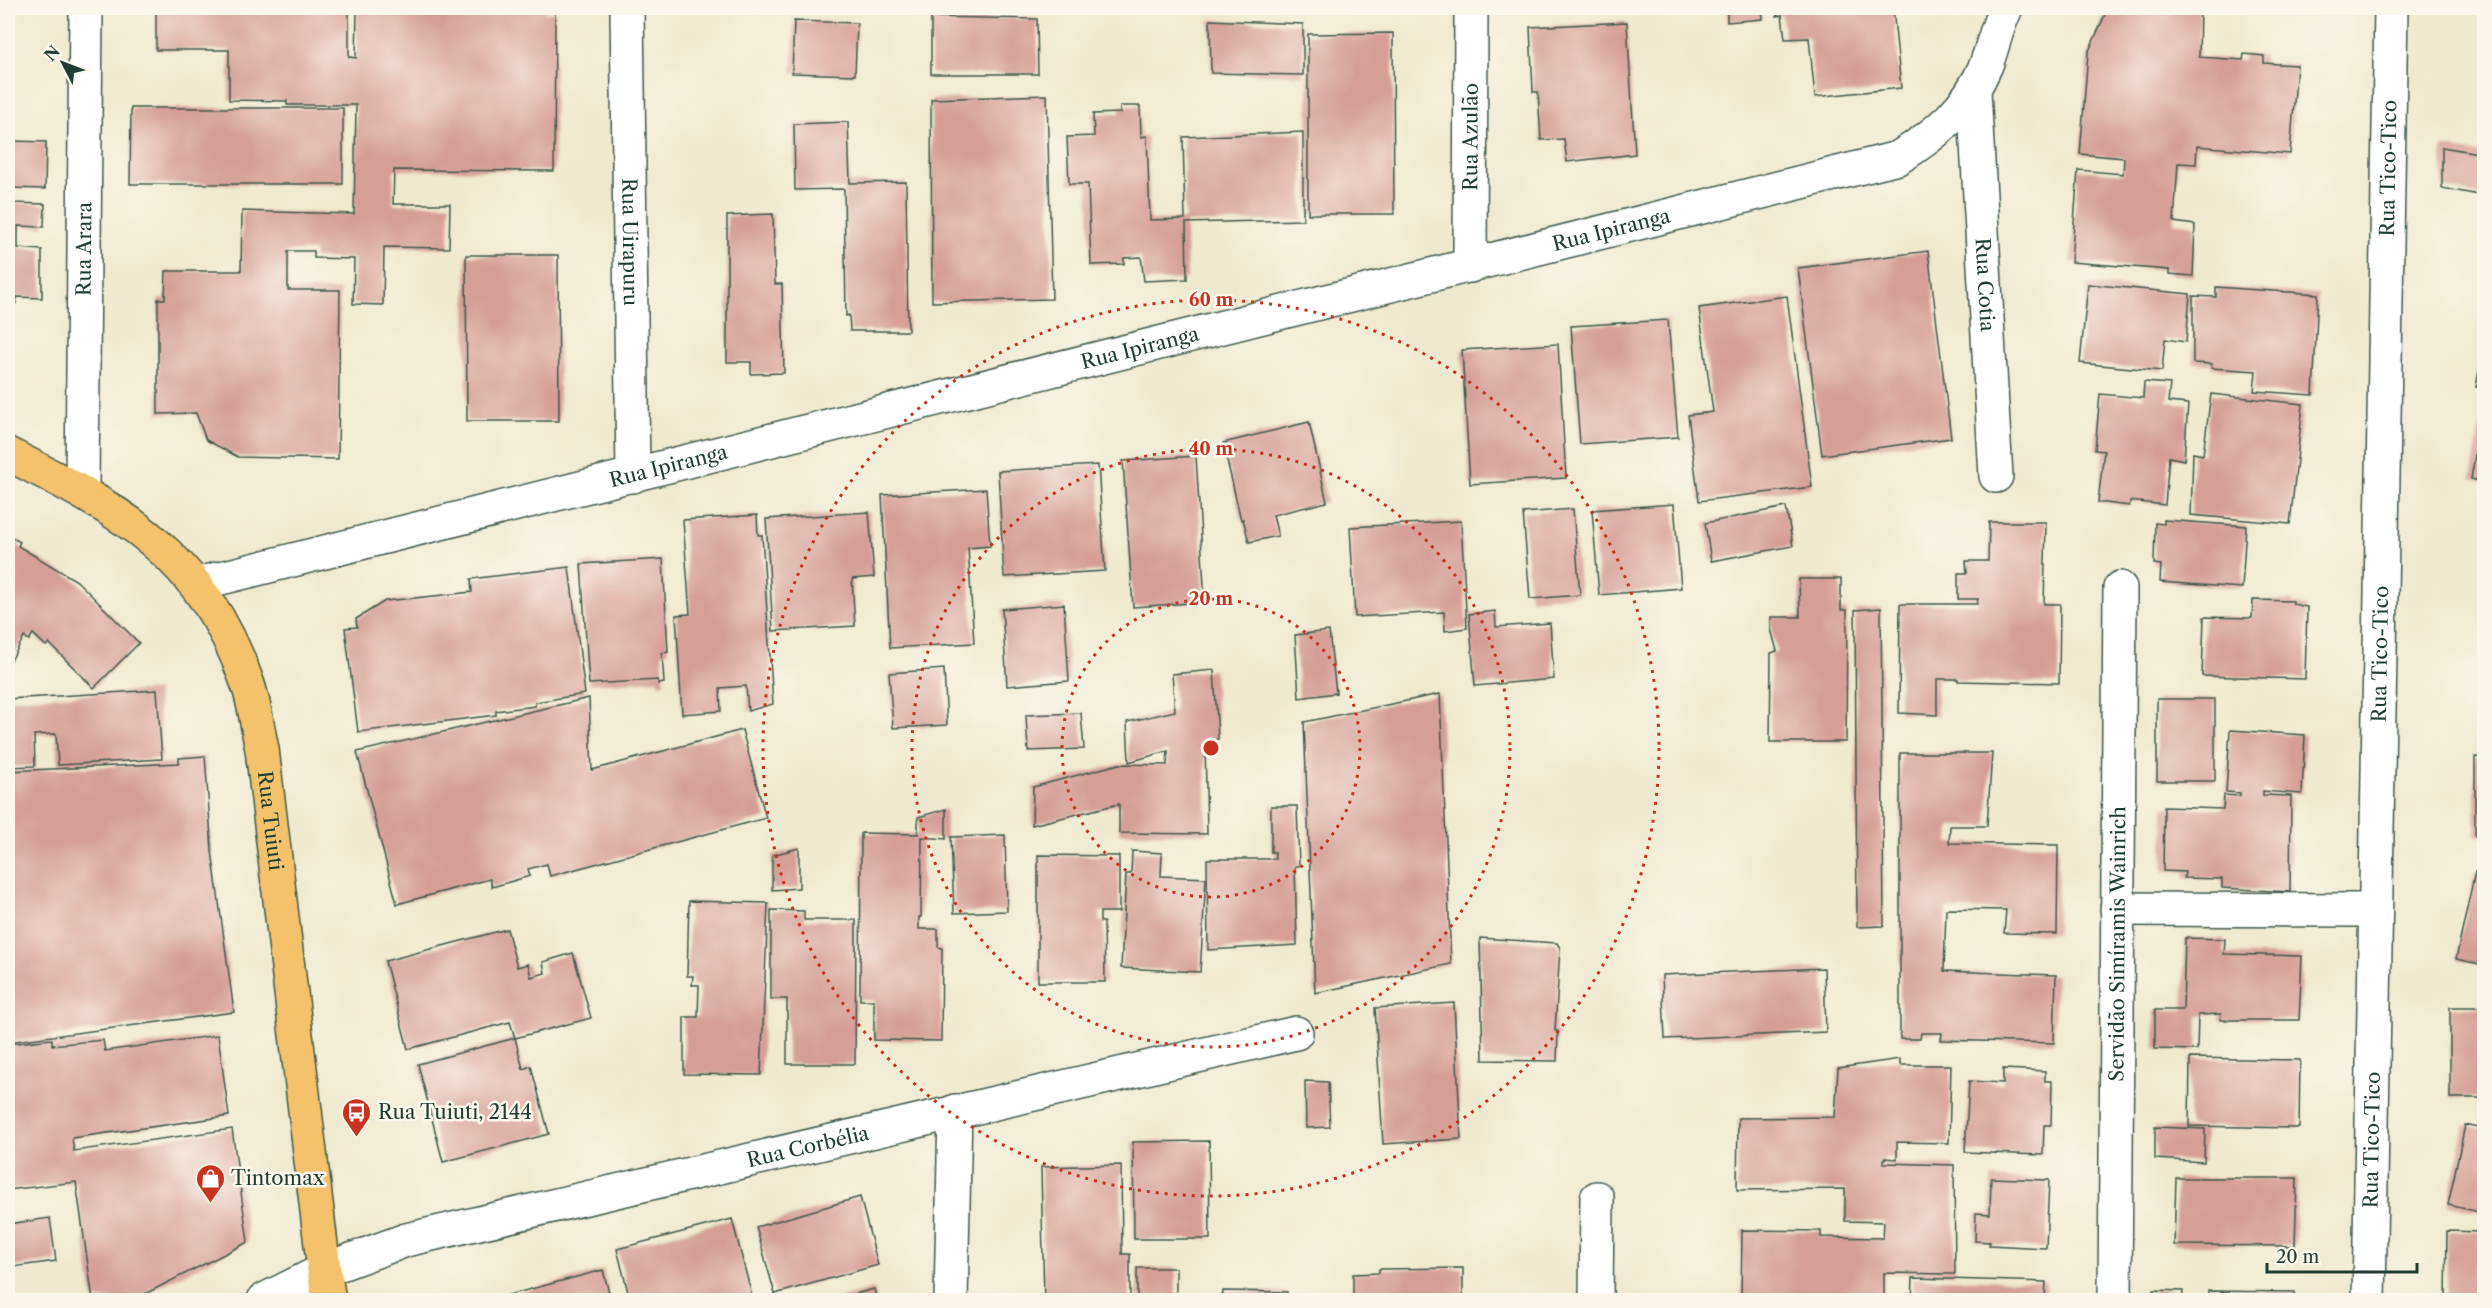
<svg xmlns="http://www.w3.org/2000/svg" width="2492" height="1308" font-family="'Libre Caslon Text',serif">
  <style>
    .building { fill: #d59f97 }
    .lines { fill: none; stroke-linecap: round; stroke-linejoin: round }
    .minor-casing { stroke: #3e574b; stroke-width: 36 }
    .tertiary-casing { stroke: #3e574b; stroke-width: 36 }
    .primary-casing { stroke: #3e574b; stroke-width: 36 }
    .minor { stroke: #fff; stroke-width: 33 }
    .tertiary { stroke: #fff; stroke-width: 33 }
    .primary { stroke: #f4c26a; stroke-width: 33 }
    .ring { fill: none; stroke: #c8321e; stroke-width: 3; stroke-dasharray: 3 6 }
    .labels { text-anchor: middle; stroke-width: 5; stroke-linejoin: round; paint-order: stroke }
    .street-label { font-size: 20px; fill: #1f3d34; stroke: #fbf7ec }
    .poi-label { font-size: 20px; fill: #1f3d34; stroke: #fbf7ec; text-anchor: start }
    .centre { fill: #c8321e; stroke: #fbf7ec; stroke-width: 3 }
    .ring-label { font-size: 18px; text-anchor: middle; font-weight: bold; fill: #c8321e; stroke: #fbf7ec; stroke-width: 5; stroke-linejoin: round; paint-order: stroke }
  </style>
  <rect width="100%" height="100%" fill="#fbf7ec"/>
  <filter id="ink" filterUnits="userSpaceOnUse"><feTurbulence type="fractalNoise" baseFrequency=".0167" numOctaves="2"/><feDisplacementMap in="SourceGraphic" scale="12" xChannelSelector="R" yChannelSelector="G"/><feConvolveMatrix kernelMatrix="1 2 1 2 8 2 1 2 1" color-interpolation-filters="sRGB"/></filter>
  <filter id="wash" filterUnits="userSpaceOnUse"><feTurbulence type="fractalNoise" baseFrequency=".008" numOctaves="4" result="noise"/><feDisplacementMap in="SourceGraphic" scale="24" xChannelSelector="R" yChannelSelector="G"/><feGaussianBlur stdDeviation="1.35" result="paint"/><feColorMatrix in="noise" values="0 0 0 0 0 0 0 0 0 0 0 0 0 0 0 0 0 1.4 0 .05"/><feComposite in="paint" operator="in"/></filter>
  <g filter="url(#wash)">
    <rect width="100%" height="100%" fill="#efe9cf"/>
    <g id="blocks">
      <g class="building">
        <path d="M8 8H12L11 44H8Z"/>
        <path d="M156 8H349V57L356 58 357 11 400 12V8H545V13L555 12 554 171 394 170 393 204H450L449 248 384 247 383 305 353 304 354 259 314 258V251H288V290H340L338 459 238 457 206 440 196 413 158 414V299H165L166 271H241L242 211 354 214 356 105H287V101L229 100V50H156Z"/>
        <path d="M1727 8H1762L1763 19 1727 22Z"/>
        <path d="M1776 8H1893L1901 88 1815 97 1809 38 1785 39 1782 15 1777 16Z"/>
        <path d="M2108 8H2200L2199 57 2243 60 2244 54 2264 56V63L2297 65 2290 154 2197 146 2196 164 2178 163 2174 222 2195 225 2193 276 2169 274V270L2071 262 2078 170 2123 174 2124 158 2080 154 2088 53Z"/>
        <path d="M931 17 1037 19 1038 74H931Z"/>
        <path d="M1210 20 1303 24V75L1211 73Z"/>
        <path d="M794 21 857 23 855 75 792 73Z"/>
        <path d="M1627 22 1635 154 1567 162 1564 139 1541 140 1538 92H1533L1530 27Z"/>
        <path d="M1393 33 1394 214H1308V34Z"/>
        <path d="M8 59H12L11 141 46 142 45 189 10 188V192L12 203 45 204 44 227 18 226V248L42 250V298L17 297 16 303 8 304Z"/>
        <path d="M1047 95 1052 299 932 302 931 99Z"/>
        <path d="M1120 106H1140L1141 137 1147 136 1150 220 1185 219 1183 137 1303 132V220L1186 223 1187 279 1144 281 1141 257 1124 258V264L1091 265 1088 184H1069L1067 137 1094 136 1093 114 1120 113Z"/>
        <path d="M131 108H343V184H130Z"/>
        <path d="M848 122 850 183 906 182 908 331H850L849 315 846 316 844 189 795 190 794 124Z"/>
        <path d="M2442 147 2484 154V196L2442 188Z"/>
        <path d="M773 214 775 284H782L784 373 751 374V362H727V216Z"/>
        <path d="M1928 251 1951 438 1822 455 1798 268Z"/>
        <path d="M466 255H558L559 421H467Z"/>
        <path d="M2088 284 2190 294 2186 342 2165 339 2162 371 2080 363Z"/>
        <path d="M2216 287 2318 294 2313 395 2254 391 2256 371 2211 368 2212 364 2193 363V296L2216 297Z"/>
        <path d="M1787 296 1812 487 1699 501 1688 415 1713 412 1699 308Z"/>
        <path d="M1668 320 1678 437 1580 444 1571 326Z"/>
        <path d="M1558 344 1566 478 1470 484 1462 350Z"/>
        <path d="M2483 349H2484V388L2476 387Z"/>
        <path d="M2144 382 2170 384 2168 402 2188 404 2184 460 2169 457 2165 505 2130 501 2129 506 2098 502 2104 451 2095 450 2100 394 2143 398Z"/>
        <path d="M2211 394 2303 404 2290 524 2191 515 2193 453 2203 455Z"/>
        <path d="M2483 408H2484V482L2471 479Z"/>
        <path d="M1309 422 1327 502 1273 515 1278 536 1249 542 1243 519 1241 520 1223 443Z"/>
        <path d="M1196 456 1205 602 1133 607 1123 461Z"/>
        <path d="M1098 465 1105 571 1004 577 998 471Z"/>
        <path d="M986 489 990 546 968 548 974 643 890 648 882 495Z"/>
        <path d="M1674 504 1681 588 1599 595 1592 510Z"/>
        <path d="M1786 507 1793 546 1711 561 1705 523Z"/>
        <path d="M1573 509 1580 595 1530 599 1523 513Z"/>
        <path d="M869 512 874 577 852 579 855 626 773 631 766 519Z"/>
        <path d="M757 515 758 535H762L773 704 748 711 746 686 720 688 721 711 682 714 676 615 690 614 683 520Z"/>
        <path d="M2164 520 2246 526 2242 588 2160 582 2161 565 2154 564 2155 523 2164 524Z"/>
        <path d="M1461 521 1467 628 1445 631 1444 612 1355 617 1350 527Z"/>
        <path d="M1989 522H2046L2044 604H2060L2059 683 1958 681V679H1937V715L1899 713 1900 604H1977L1978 599H1958V573H1967L1966 561H1988Z"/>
        <path d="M8 535 20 542 18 546 77 581 139 643 94 688 49 643 46 646 33 634 29 640 24 637 8 666Z"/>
        <path d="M663 559 668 652 662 653 664 683 658 684V680L589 684 581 564Z"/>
        <path d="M569 567 585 694 536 702 535 706 496 711V715L358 732 345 628 357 627 356 619 385 601 472 592 471 579Z"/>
        <path d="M1799 579H1841V610H1847L1846 742H1770L1771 653 1777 651 1771 629V617H1800Z"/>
        <path d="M2253 600 2293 601V604L2307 607 2305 679 2202 676 2204 617 2252 618Z"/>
        <path d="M1064 604 1069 681 1007 686 1002 609Z"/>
        <path d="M1881 608 1884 926 1857 927 1855 610Z"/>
        <path d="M1495 611 1496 627 1550 623 1554 679 1475 686 1469 614Z"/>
        <path d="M1329 631 1336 693 1299 698 1295 635Z"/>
        <path d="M944 669 947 725 893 728 889 673Z"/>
        <path d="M1214 670 1218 739 1205 742 1207 834 1119 833V804L1032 825 1033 787 1119 764 1167 765 1168 751 1129 762 1127 722 1175 711 1172 674Z"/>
        <path d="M157 690 162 759 58 765 56 734 34 735 35 766 8 767V699Z"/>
        <path d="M1440 694 1451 964 1315 993 1304 722Z"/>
        <path d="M589 698 592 770 742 730 766 818 550 876 547 864 528 869 530 876 492 887 490 879 397 904 357 752Z"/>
        <rect x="2157" y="699" width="58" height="82"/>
        <path d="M1081 713 1084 749 1028 751 1026 715Z"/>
        <path d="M2230 730 2305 735 2302 794 2263 791V795L2291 796 2290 892 2222 888V879L2184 878 2185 872 2163 871 2164 807 2223 809 2224 795 2240 796V793L2226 792Z"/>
        <path d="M1900 753H1992L1987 826H1950L1949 843 2058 845 2057 934 2004 933 2006 910 1946 909 1944 971 2056 975 2054 1043 1941 1040 1942 1033H1921L1920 1039H1900Z"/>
        <path d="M205 756 212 851 234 1012 8 1042V771L179 763V758Z"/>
        <path d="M2475 757 2484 758V836H2475Z"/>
        <path d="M1271 806H1297L1299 866H1295L1297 945 1208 950 1207 859H1275V852H1271Z"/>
        <path d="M946 809V839L922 837 921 917H919V929H938V947L942 948 941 1041 874 1040V1000H860L861 833 918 834V817Z"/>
        <path d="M1005 835 1007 911 954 913 951 837Z"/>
        <path d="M799 848V888L772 890V855Z"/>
        <path d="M1132 851 1162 853 1161 876 1206 878 1200 972 1121 968 1126 874H1131Z"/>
        <path d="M1038 855 1119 856V912H1100V922H1104L1105 982H1038Z"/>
        <path d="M2475 872 2484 873V965L2456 959Z"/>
        <path d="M689 901 768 903 761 1075 684 1074V1017H698L699 985H692L693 976H687Z"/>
        <path d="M771 910 804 911V920H856L855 1064H787V999H771Z"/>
        <path d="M507 929 517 967 528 964 531 977 545 973 543 962 573 953 591 1018 515 1038 510 1022 408 1049 385 961Z"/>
        <path d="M1480 938 1557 943 1560 948 1555 1031H1558L1557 1061 1483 1060Z"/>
        <path d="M2185 938 2225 939 2224 954 2302 956 2299 1020H2220L2221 1014 2198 1015 2197 1050 2155 1049V1010H2183Z"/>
        <path d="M1824 968 1826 1032 1665 1039 1662 975Z"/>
        <path d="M1454 1003 1461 1139 1383 1144 1375 1008Z"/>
        <rect x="2450" y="1007" width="34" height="91"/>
        <path d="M218 1035 229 1116 72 1138 74 1151 232 1129 248 1242 133 1300H93L76 1182 8 1190V1044L52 1039V1045L103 1040 105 1051Z"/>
        <path d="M515 1038 523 1069 531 1066 549 1134 443 1162 418 1064Z"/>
        <path d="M2190 1058 2300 1060 2299 1128 2189 1126Z"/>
        <path d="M1900 1059V1065H1951L1949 1143 1897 1142V1159L1884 1158V1163L1954 1165 1955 1274 1884 1273V1300H1807V1297L1800 1296V1300H1741L1742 1230 1821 1231V1237L1883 1238 1884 1222 1845 1221V1189L1737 1190 1738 1118 1835 1117 1838 1068Z"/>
        <path d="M2003 1069 2045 1071V1081H2052L2051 1125H2044L2043 1155 1965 1152 1969 1081 2003 1083Z"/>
        <path d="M1305 1081 1328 1082 1330 1127 1306 1128Z"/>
        <path d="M2465 1125 2484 1129V1213L2448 1205Z"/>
        <path d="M2155 1127 2205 1129 2204 1162 2155 1159Z"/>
        <path d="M1209 1141 1210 1239H1134L1133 1142Z"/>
        <path d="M1121 1165 1122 1254H1130V1300H1044L1041 1167Z"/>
        <path d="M1991 1178 2049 1180 2046 1248 1989 1245 1990 1242 1975 1241 1976 1213 1990 1214Z"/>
        <path d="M2176 1178H2297L2295 1246 2174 1245Z"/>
        <path d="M860 1197 878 1265 775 1294 756 1227Z"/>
        <path d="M50 1218 56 1261 12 1267 8 1224Z"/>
        <path d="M732 1219 753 1300H630L617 1249Z"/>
        <path d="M2447 1231 2484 1232V1300H2446Z"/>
        <rect x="1137" y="1268" width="39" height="32"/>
        <path d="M1463 1268V1300H1353V1274L1379 1273V1269Z"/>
        <path d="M603 1270 611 1300H490Z"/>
        <path d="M1913 1278 2046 1282 2045 1300H1912Z"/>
        <path d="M874 1289 877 1300H833Z"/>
        <path d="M2153 1290 2183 1291 2182 1300H2153Z"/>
        <path d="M1223 1291 1287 1292V1300H1222Z"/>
        <path d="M2208 1291 2295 1292V1300H2208Z"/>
      </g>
    </g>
  </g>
  <g filter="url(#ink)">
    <use href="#blocks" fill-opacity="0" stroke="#3e574b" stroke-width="1.5"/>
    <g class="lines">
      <defs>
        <g id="minor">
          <path id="s1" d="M627 8 633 476"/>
          <path id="s2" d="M1974 91 1996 476"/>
          <path id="s3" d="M1470 266 1471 8"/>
          <path id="s4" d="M82 491 86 8"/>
          <path d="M2117 909 2375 910"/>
          <path id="s5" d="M264 1300 324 1270 406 1240 1296 1033"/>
          <path d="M951 1300 955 1111"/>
          <path d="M1596 1300 1597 1198"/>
          <path id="s6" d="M2115 1300 2120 588"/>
          <path id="s7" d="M2369 1300 2391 8"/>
        </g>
        <g id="tertiary">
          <path id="s8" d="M197 584 1898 158C1937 134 1968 108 1986 65 1993 46 1997 26 2006 8"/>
        </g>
        <g id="primary">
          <path id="s9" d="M8 454C122 511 202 554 247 682 255 703 257 727 262 749L324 1270 329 1300"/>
        </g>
      </defs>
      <use href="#minor" class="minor-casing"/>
      <use href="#tertiary" class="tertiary-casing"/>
      <use href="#primary" class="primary-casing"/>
      <use href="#minor" class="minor"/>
      <use href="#tertiary" class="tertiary"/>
      <use href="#primary" class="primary"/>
    </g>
  </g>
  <g class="ring">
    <circle cx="1211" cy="748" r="149"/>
    <circle cx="1211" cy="748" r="299"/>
    <circle cx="1211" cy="748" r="448"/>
  </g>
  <defs>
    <symbol id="bus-pin" viewBox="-11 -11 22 30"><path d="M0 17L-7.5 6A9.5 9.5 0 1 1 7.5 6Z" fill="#c8321e" stroke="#fbf7ec"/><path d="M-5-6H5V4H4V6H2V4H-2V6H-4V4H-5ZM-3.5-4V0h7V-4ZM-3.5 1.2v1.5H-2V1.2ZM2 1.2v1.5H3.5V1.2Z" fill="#fff"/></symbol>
    <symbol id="shop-pin" viewBox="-11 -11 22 30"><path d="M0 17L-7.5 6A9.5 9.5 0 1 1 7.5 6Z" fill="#c8321e" stroke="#fbf7ec"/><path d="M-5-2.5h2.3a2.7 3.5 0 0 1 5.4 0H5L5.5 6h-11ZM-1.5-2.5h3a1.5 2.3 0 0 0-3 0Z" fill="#fff"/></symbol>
  </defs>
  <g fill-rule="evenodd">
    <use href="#bus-pin" x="340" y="1096" width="33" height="45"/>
    <use href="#shop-pin" x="194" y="1162" width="33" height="45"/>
  </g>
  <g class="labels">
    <g class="street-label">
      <text dy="7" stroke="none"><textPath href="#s3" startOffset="129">Rua Azulão</textPath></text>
      <text dy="7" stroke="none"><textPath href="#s7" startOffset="1132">Rua Tico-Tico</textPath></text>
      <text dy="7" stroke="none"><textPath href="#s8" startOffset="1458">Rua Ipiranga</textPath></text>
      <text dy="7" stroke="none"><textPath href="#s1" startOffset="234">Rua Uirapuru</textPath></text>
      <text dy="7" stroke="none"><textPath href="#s4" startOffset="242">Rua Arara</textPath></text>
      <text dy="7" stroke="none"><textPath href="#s2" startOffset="194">Rua Cotia</textPath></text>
      <text dy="7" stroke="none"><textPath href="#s8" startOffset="972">Rua Ipiranga</textPath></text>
      <text dy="7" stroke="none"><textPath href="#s8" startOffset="486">Rua Ipiranga</textPath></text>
      <text dy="7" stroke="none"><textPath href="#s7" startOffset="646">Rua Tico-Tico</textPath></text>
      <text dy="7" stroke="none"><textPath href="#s9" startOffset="482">Rua Tuiuti</textPath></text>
      <text dy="7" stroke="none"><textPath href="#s6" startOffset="356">Servidão Simíramis Wainrich</textPath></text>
      <text dy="7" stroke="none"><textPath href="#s7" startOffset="160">Rua Tico-Tico</textPath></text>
      <text dy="7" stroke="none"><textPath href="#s5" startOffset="567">Rua Corbélia</textPath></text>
    </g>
    <g class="poi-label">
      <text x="378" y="1119">Rua Tuiuti, 2144</text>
      <text x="231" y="1185">Tintomax</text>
    </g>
  </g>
  <circle cx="1211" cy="748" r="9" class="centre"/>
  <g class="ring-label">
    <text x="1211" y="306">60 m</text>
    <text x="1211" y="455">40 m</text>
    <text x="1211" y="605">20 m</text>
  </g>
  <rect width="2492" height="1308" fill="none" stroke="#fbf7ec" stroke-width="30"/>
  <g transform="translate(63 63) rotate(312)" stroke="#fbf7ec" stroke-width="4.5" paint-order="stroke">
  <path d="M0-4.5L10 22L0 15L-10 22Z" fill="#1f3d34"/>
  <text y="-9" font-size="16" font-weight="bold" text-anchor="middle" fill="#1f3d34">N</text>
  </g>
  <path d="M2267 1263v9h150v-9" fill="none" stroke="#1f3d34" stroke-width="3"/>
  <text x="2276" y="1263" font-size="18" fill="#1f3d34" stroke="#fbf7ec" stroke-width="4.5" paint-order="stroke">20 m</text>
</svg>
